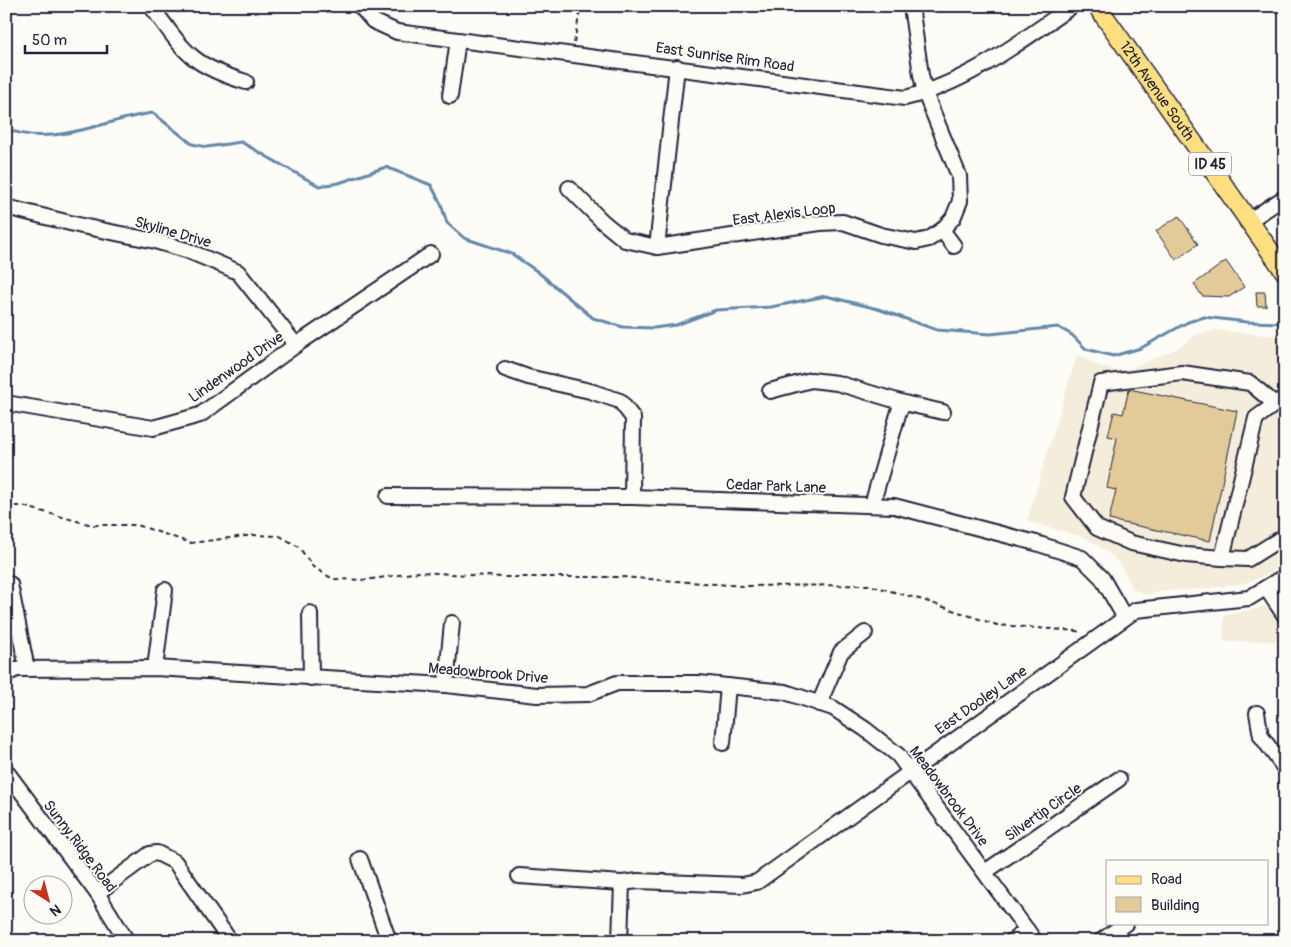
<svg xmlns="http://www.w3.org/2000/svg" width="1291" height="947" font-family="Pangolin,sans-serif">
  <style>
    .built { fill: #f5eddb }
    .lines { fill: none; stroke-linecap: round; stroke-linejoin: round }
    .stream { stroke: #6488a8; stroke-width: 3 }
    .building { fill: #e3ca99; stroke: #22223b }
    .minor-casing { stroke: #22223b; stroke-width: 18 }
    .major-casing { stroke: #22223b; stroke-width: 21 }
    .path { stroke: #22223b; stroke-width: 2; stroke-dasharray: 5 4; stroke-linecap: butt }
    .minor { stroke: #fdfcf7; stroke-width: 14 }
    .major { stroke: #ffdf80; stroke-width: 18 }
    .labels { text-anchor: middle; stroke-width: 4; stroke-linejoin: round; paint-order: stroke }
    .shield { fill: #fdfcf7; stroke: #646373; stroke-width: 1 }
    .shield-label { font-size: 14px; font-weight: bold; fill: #22223b }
    .street-label { font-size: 15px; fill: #22223b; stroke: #fdfcf7 }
  </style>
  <rect width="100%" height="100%" fill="#fdfcf7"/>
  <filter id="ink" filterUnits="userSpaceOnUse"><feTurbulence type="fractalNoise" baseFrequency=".02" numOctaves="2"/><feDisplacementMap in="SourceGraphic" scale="10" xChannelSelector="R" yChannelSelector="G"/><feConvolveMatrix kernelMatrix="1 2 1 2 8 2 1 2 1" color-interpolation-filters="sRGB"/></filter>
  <g filter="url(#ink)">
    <g class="built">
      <path d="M1216 330 1285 337V564L1264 576 1245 583 1205 589 1164 591 1146 595 1133 589 1120 564 1106 551 1086 538 1027 521 1077 354 1100 367 1115 370 1129 369 1178 348 1196 335Z"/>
      <path d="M1285 596V642L1272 641 1224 642V616L1262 607Z"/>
    </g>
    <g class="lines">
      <path class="stream" d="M6 128C48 150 109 118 153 113L192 144 207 147 241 142 319 186 339 183 386 167 431 185 441 204 447 223 464 238 512 254 538 272 593 318 623 327 654 328 676 325 716 310 771 307 826 296 878 309 937 330 990 334 1058 327 1072 335 1086 349 1113 356 1141 348 1188 322 1204 317 1247 322 1285 323"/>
    </g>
    <g class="building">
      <path d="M1179 216 1198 244 1176 260 1156 231Z"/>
      <path d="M1226 261 1244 287 1229 297 1202 296 1194 284Z"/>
      <path d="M1256 292H1265L1266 306H1257Z"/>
      <path d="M1129 389 1237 411 1210 541 1109 520 1116 490 1107 488 1117 438 1108 436 1114 412 1123 414Z"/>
    </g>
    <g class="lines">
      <defs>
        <g id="minor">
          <path d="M151 6C185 52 190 65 246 82"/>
          <path d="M360 6 373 21 397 32 905 98C967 83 1020 42 1072 6"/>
          <path d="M677 67 657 247 820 223 843 222 881 235 916 242 929 239 942 230 953 218 960 201 959 176 925 93 921 75 911 6"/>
          <path d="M450 96 458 40"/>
          <path d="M569 188 603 222 625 240 657 247"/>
          <path d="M6 207 82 226 155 241 186 250 222 265 238 272 296 345"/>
          <path d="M1247 222 1285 197"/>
          <path d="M942 230 954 246"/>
          <path d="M505 369 528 377 590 391 620 401 633 418 632 497"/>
          <path d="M770 391 811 380 837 383 904 403 899 411 872 505"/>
          <path d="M1285 397 1256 418 1222 558 1248 559 1285 536"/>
          <path d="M6 403 153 428 200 415 296 345 431 254"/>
          <path d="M904 403 943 412"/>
          <path d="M388 496 632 497 894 506 1036 543 1082 558 1102 578 1125 618"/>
          <path d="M1222 558 1186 555 1131 543 1097 528 1073 497 1101 383 1182 373 1250 383 1275 404"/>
          <path d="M10 584 27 669"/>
          <path d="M1266 588 1285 616"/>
          <path d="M310 613 311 678"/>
          <path d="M155 668 165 590"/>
          <path d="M6 674 17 669 155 668 446 685 537 695 588 694 617 683H699L785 692 833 708 865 729 898 755 1035 941"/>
          <path d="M446 685 452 623"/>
          <path d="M819 704 841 652 865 633"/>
          <path d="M1257 713 1261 736 1285 769"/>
          <path d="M723 743 728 686"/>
          <path d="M6 771 97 893 127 941"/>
          <path d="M360 859 389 941"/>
          <path d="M985 872 1119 779"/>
          <path d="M519 876 622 883 638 881 742 885 757 882 1136 610 1249 598 1285 576"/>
          <path d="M97 893 150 854 157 853 175 862 230 941"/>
          <path d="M620 941 622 883"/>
          <path d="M1012 941 1027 930"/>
          <path d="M1101 941 1126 923"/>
        </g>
        <g id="major">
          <path id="s1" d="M1097 6 1285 272"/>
        </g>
      </defs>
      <use href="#minor" class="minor-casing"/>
      <use href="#major" class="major-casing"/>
      <g class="path">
        <path d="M574 43 581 6"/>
        <path d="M6 506H22L92 525H137L191 543 253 535 280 536 299 547 313 567 333 579 366 580 419 572 502 577H622L743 586 869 585 923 600 997 625 1077 631 1082 634"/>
      </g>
      <use href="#minor" class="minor"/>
      <use href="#major" class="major"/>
    </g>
  </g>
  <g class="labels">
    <rect class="shield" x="1189" y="152.5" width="42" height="23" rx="4"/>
    <g class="shield-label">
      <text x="1210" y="169">ID 45</text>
    </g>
    <g class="street-label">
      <text transform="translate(725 57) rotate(8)" y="5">East Sunrise Rim Road</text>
      <text dy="5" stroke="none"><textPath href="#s1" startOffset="104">12th Avenue South</textPath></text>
      <text transform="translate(784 214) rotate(-7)" y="5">East Alexis Loop</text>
      <text transform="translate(173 232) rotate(16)" y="5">Skyline Drive</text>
      <text transform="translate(236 367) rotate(-35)" y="5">Lindenwood Drive</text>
      <text transform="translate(776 486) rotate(2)" y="5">Cedar Park Lane</text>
      <text transform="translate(488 673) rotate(5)" y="5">Meadowbrook Drive</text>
      <text transform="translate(981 700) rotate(-35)" y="5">East Dooley Lane</text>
      <text transform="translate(949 796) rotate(53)" y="5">Meadowbrook Drive</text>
      <text transform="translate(1043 812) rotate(-35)" y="5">Silvertip Circle</text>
      <text transform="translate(80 846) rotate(53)" y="5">Sunny Ridge Road</text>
    </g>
  </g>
  <rect width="1291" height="947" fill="none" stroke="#fdfcf7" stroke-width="25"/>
  <rect x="12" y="12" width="1266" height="922" fill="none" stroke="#22223b" stroke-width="2" filter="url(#ink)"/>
  <rect x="1106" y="860" width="162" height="65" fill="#fdfcf7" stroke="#a5a5ac"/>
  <rect x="1116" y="876" width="25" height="8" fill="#ffdf80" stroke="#a5a5ac"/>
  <text x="1151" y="884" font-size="15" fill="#22223b">Road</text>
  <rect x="1116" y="897" width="25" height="15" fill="#e3ca99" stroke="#a5a5ac"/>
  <text x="1151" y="910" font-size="15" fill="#22223b">Building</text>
  <g transform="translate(48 900) rotate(144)"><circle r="24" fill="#fdfcf7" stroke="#a5a5ac"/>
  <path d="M0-4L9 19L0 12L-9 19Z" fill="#c8321e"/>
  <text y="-8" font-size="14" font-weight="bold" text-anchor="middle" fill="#22223b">N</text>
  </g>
  <path d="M25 45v8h82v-8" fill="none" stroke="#22223b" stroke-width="2.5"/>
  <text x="32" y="45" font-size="15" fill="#22223b" stroke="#fdfcf7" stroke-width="4" paint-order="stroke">50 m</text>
</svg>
